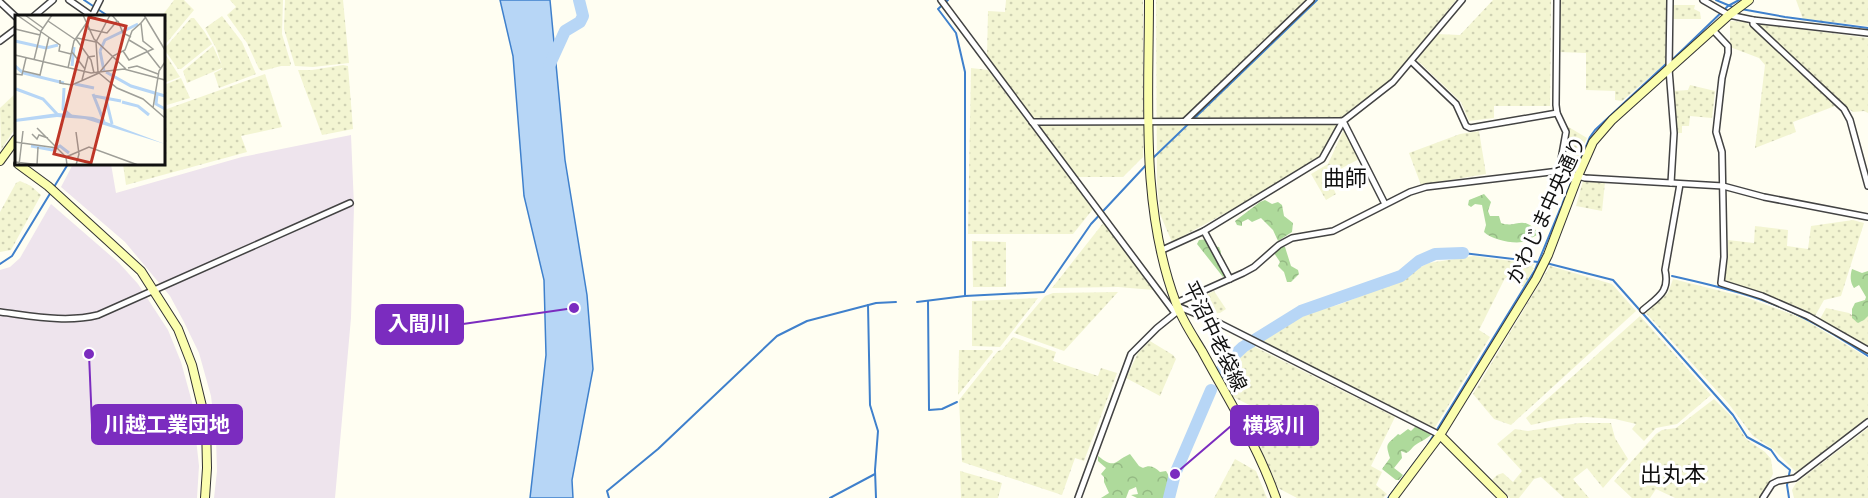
<svg xmlns="http://www.w3.org/2000/svg" width="1868" height="498" font-family="'Times New Roman','Noto Sans JP',serif">
  <style>
    .industrial { fill: #eee4ed }
    .farmland { fill: url(#farmland-dots) }
    .forest { fill: url(#forest-crowns) }
    .water { fill: #b7d6f6; stroke: #3f80cc; stroke-width: 1.5 }
    .lines { fill: none; stroke-linecap: round; stroke-linejoin: round }
    .stream { stroke: #3f80cc; stroke-width: 2 }
    .river { stroke: #b7d6f6; stroke-width: 12 }
    .street-casing { stroke: #434343; stroke-width: 8 }
    .secondary-casing { stroke: #323232; stroke-width: 10 }
    .street { stroke: #fff; stroke-width: 5 }
    .secondary { stroke: #fbfeae; stroke-width: 8 }
    .labels { text-anchor: middle; stroke-width: 6; stroke-linejoin: round; paint-order: stroke }
    .street-label { font-size: 20px; fill: #101010; stroke: #fff }
    .quarter-label { font-size: 22px; fill: #101010; stroke: #fff }
    .inset-river { fill: none; stroke: #b7d6f6; stroke-width: 3 }
    .inset-road { fill: none; stroke: #9f9f98; stroke-width: 1.5 }
    .view { fill: #bf3628; fill-opacity: 0.15; stroke: #bf3628; stroke-width: 3 }
    .inset-edge { fill: none; stroke: #101010; stroke-width: 3 }
    .leader { fill: none; stroke: #7b2cbf; stroke-width: 2 }
    .callout-dot { fill: #7b2cbf; stroke: #fff; stroke-width: 2 }
    .callout { fill: #7b2cbf; stroke: #7b2cbf; stroke-width: 2 }
    .callout-label { font-size: 21px; text-anchor: middle; font-weight: bold; fill: #fff }
  </style>
  <defs>
    <pattern id="farmland-dots" width="8" height="8" patternUnits="userSpaceOnUse" patternTransform="scale(1.5)"><rect width="8" height="8" fill="#f3f5d2"/><path d="M2 2h.1M6 6h.1" fill="none" stroke="#cfd1b3" stroke-width="1.8" stroke-linecap="round"/></pattern>
    <pattern id="forest-crowns" width="20" height="18" patternUnits="userSpaceOnUse" patternTransform="scale(1.5)"><rect width="20" height="18" fill="#aeda9b"/><path d="M2 6a3 3 0 1 1 6 0M12 15a3 3 0 1 1 6 0" fill="none" stroke="#95ba84"/></pattern>
  </defs>
  <rect width="100%" height="100%" fill="#fffef2"/>
  <g class="industrial">
    <path d="M351 135 354 206 351 318 335 498H214L217 471 216 438 211 396 199 353 184 322 170 296 125 242 61 187 73 164H111L116 193 242 157Z"/>
    <path d="M51 204 119 263 138 284 168 330 181 362 192 402 199 466 197 498H0V270L10 267 20 258Z"/>
  </g>
  <g class="farmland">
    <path d="M174 0H184L194 10 164 46V16H162Z"/>
    <path d="M230 0H283L282 34 291 64 290 66H281L262 71 259 69 247 43 227 15 236 7Z"/>
    <path d="M285 0H343L349 63 313 67 295 66 284 29Z"/>
    <path d="M1006 0H1143V120H1036L1033 118 987 58 988 11 1005 12Z"/>
    <path d="M1156 0H1456L1407 62 1382 88 1342 118 1320 156 1244 203 1172 242 1160 214 1157 183Z"/>
    <path d="M1493 0H1551L1550 106H1494V118L1469 121 1461 102 1417 60 1437 34 1460 35Z"/>
    <path d="M1560 0H1667L1666 63 1622 101 1615 100V91L1586 90V53L1559 52Z"/>
    <path d="M1796 0H1868V26L1803 19Z"/>
    <path d="M1672 5H1695L1694 9 1700 12 1701 19H1672Z"/>
    <path d="M222 16 242 42 256 74 219 88 214 73 222 69V68L187 83 183 71 213 46 222 66 216 48 205 28Z"/>
    <path d="M191 18H194L204 31 212 44 181 69H178L164 49Z"/>
    <path d="M1730 21 1746 22 1835 106 1793 122 1796 132 1755 148 1765 65 1759 58 1730 47Z"/>
    <path d="M1761 24 1868 38V113L1864 111 1853 112 1849 109 1759 26Z"/>
    <path d="M164 52 180 77 164 83Z"/>
    <path d="M343 65 348 66 353 129 322 135 298 70H312Z"/>
    <path d="M971 68 988 70 1093 209 1073 234H968Z"/>
    <path d="M265 74 282 127 241 136 247 152 126 185 123 164H164V110Z"/>
    <path d="M181 78 190 98 167 105 164 94V85Z"/>
    <path d="M1690 85 1715 91 1712 118 1690 116 1689 126H1682V133H1675L1673 91 1688 90Z"/>
    <path d="M16 93V127L1 150 0 108Z"/>
    <path d="M1042 124 1144 125 1143 157 1123 177H1078L1039 128V125Z"/>
    <path d="M1567 126 1587 138 1572 170 1563 167 1569 139Z"/>
    <path d="M1344 129 1359 159 1327 176 1336 194 1326 200 1311 174 1328 164Z"/>
    <path d="M1479 131 1486 174 1421 185 1409 153 1460 134Z"/>
    <path d="M20 181 31 186 41 195 11 250 0 252V212L16 183Z"/>
    <path d="M1583 181 1605 182 1602 211 1576 206Z"/>
    <path d="M1853 220 1864 223 1841 296 1824 300 1815 316 1798 307 1724 280 1728 257V240L1754 243 1755 226 1788 230 1787 246 1808 249 1811 226Z"/>
    <path d="M1104 222 1154 290 1118 287 1052 288Z"/>
    <path d="M972 241 1006 242V287H973Z"/>
    <path d="M1474 256 1534 264 1532 267 1534 268 1524 287 1505 278 1479 330 1490 337 1434 429 1259 340 1293 320 1315 310 1338 305 1356 298 1429 263Z"/>
    <path d="M1550 266 1612 284 1636 311 1511 425 1494 419 1473 394Z"/>
    <path d="M1673 279 1745 297 1802 318 1868 358V418L1796 472 1773 449 1753 436 1728 403 1646 313 1668 293Z"/>
    <path d="M1214 291 1226 309 1220 313 1208 314 1192 309 1189 303Z"/>
    <path d="M1118 292 1064 351 1014 333 1045 296 1053 293Z"/>
    <path d="M1038 298 1000 347 972 346V301Z"/>
    <path d="M1826 308 1849 313 1861 322 1868 313V347L1820 319Z"/>
    <path d="M1640 316 1711 395 1677 424 1656 428 1644 441 1632 429 1636 424 1615 419 1586 417 1558 419 1531 425 1526 418Z"/>
    <path d="M1013 337 1056 352 1053 361 1098 376 1101 368 1117 373 1084 461 1075 458 1062 495 962 462 959 400 998 351 1002 350Z"/>
    <path d="M1150 341 1173 355 1176 359 1160 396 1126 378 1138 353Z"/>
    <path d="M1251 345 1395 417 1371 466 1382 472 1376 485 1387 494 1383 498H1297L1278 488 1259 450 1274 417 1231 396 1220 377 1226 368Z"/>
    <path d="M959 350H992L993 352 958 395Z"/>
    <path d="M1714 399 1732 417 1746 439 1765 452 1771 459 1773 474 1760 498H1675L1656 489 1650 498H1632L1614 481 1656 434 1662 430 1676 428Z"/>
    <path d="M1579 423H1611L1615 438 1628 459 1603 488 1587 468 1573 479 1589 498H1564L1541 477 1534 479 1519 498H1510L1492 480 1497 475 1503 473 1513 482 1522 471 1497 444 1515 429 1528 431Z"/>
    <path d="M1868 428V498H1794L1792 490 1796 483Z"/>
    <path d="M1235 459 1256 471 1267 498H1214Z"/>
    <path d="M960 471 1002 483 998 498H961Z"/>
  </g>
  <g class="forest">
    <path d="M1484 194 1491 202 1488 211 1490 216H1499L1501 223C1518 229 1522 213 1539 234 1534 236 1528 241 1522 242 1512 244 1491 239 1484 232L1486 225 1482 205 1475 204 1471 207 1468 205 1469 200Z"/>
    <path d="M1265 200 1272 204 1278 202 1282 205 1284 216 1293 223 1292 232 1278 241 1273 230 1261 218 1252 222 1248 219 1242 222V226L1237 225 1235 221 1260 202Z"/>
    <path d="M1209 239 1213 246 1219 247 1221 252 1220 255 1225 261 1226 275 1223 277 1197 244 1199 240Z"/>
    <path d="M1282 246 1285 247 1291 266 1298 270 1299 274 1291 282H1287L1284 272 1278 266 1280 262 1274 253Z"/>
    <path d="M1852 269 1862 273 1868 271V316L1864 320 1858 323 1852 318V309L1855 303 1865 300 1866 297 1859 285 1854 288C1850 282 1850 276 1852 269Z"/>
    <path d="M1415 427 1431 430 1432 434C1426 440 1418 442 1413 447 1411 449 1409 452 1406 453L1401 451 1402 458 1394 468 1403 475 1399 480H1396L1382 469 1390 458C1385 442 1387 445 1398 434L1400 435 1408 429 1411 431Z"/>
    <path d="M1130 454 1139 466 1143 468C1150 464 1155 467 1160 472L1166 471 1169 476H1173L1175 479 1171 484 1174 487 1173 498H1137L1131 495 1138 494 1136 487 1129 490 1126 498H1101L1109 493 1104 482V477L1101 474 1106 468 1098 461V456C1116 470 1114 461 1130 454Z"/>
  </g>
  <path class="water" d="M500 0H550L565 160 587 295 593 369 572 480 573 498H530L546 355 544 280 524 196 513 56Z"/>
  <g class="lines">
    <g class="stream">
      <path d="M84 0 108 16"/>
      <path d="M948 0 938 9 956 33 965 72V295"/>
      <path d="M1716 0 1735 8"/>
      <path d="M1741 9 1785 17 1868 28"/>
      <path d="M1672 60 1728 6 1739 0"/>
      <path d="M1153 158 1317 0"/>
      <path d="M54 187 68 164"/>
      <path d="M1463 253 1538 262"/>
      <path d="M1546 263 1613 280 1733 415 1747 437 1771 450 1778 460 1790 470 1787 485 1789 498"/>
      <path d="M0 264 12 256 51 192"/>
      <path d="M1672 276C1717 286 1763 297 1804 318 1826 329 1847 342 1868 356"/>
      <path d="M928 301 929 410 942 409 957 402"/>
      <path d="M917 302 965 296 1044 292 1091 224 1147 164"/>
      <path d="M868 305 870 405 878 431 875 470 876 498"/>
      <path d="M609 498 607 491 658 449 777 336 807 321 876 303 896 302"/>
      <path d="M830 498 875 474"/>
      <path d="M1388 498 1427 446 1535 270 1590 137 1595 130 1667 63"/>
    </g>
    <g class="river">
      <path d="M549 66 565 31 580 22 583 16 579 0"/>
      <path d="M1219 374 1227 362 1243 347 1301 311 1401 276 1419 261 1435 254 1463 253"/>
      <path d="M1169 498 1175 474 1211 390"/>
    </g>
    <defs>
      <g id="street">
        <path d="M69 0 92 16 100 0"/>
        <path d="M941 0 1175 313"/>
        <path d="M1557 0 1556 105 1557 113 1566 132 1559 171"/>
        <path d="M1670 0 1669 69 1674 133 1671 183"/>
        <path d="M1703 0 1729 15 1753 20 1868 33"/>
        <path d="M0 2 16 17"/>
        <path d="M34 16 53 0"/>
        <path d="M1753 20V24L1844 109 1850 120 1868 186"/>
        <path d="M1712 29 1728 46V53L1722 78 1716 132 1722 152 1724 257 1721 283 1762 296 1808 316 1868 350"/>
        <path d="M0 41 16 29"/>
        <path d="M1411 61 1456 104 1466 126 1470 128 1557 113"/>
        <path d="M1185 121 1311 0"/>
        <path d="M1032 122 1343 121 1385 204"/>
        <path d="M1204 231 1230 279"/>
        <path d="M1160 251 1204 231 1322 159 1343 121 1393 82 1462 0"/>
        <path d="M1176 303 1243 273 1254 267 1279 245 1292 238 1333 231 1410 192 1426 187 1559 171 1585 178 1723 186 1764 197 1868 217"/>
        <path d="M1177 306 1221 324 1440 435"/>
        <path d="M1643 310C1658 297 1670 292 1665 270L1680 184"/>
        <path d="M0 312C33 316 66 323 98 315L350 203"/>
        <path d="M1078 498 1131 354 1157 328 1178 311"/>
        <path d="M1763 498 1772 484 1778 481 1795 478 1868 422"/>
      </g>
      <g id="secondary">
        <path d="M1149 0C1149 101 1140 207 1176 303 1182 320 1193 336 1202 351 1228 399 1258 446 1276 498"/>
        <path d="M0 161 16 139"/>
        <path d="M18 164 48 186 141 271 178 329 192 365 206 423 207 468 205 498"/>
        <path d="M1440 435 1503 498"/>
        <path d="M1393 498 1440 435 1536 279 1548 255 1578 176 1593 142 1612 120 1632 102 1729 15 1749 0"/>
      </g>
    </defs>
    <use href="#street" class="street-casing"/>
    <use href="#secondary" class="secondary-casing"/>
    <use href="#street" class="street"/>
    <use href="#secondary" class="secondary"/>
  </g>
  <g class="labels">
    <g class="street-label">
      <text transform="translate(1546 210) rotate(-65)" y="7">かわじま中央通り</text>
      <text transform="translate(1215 336) rotate(64)" y="7">平沼中老袋線</text>
    </g>
    <g class="quarter-label">
      <text x="1345" y="186">曲師</text>
      <text x="1673" y="482">出丸本</text>
    </g>
  </g>
  <g transform="translate(15 15)">
    <rect width="150" height="150" fill="#fffef2"/>
    <path d="M43 98 78 102 150 129 70 104 42 102 0 107V104Z" fill="#b7d6f6"/>
    <path class="inset-river" d="M0 26 31 33 43 30M85 36 90 25 123 9M85 36 89 56M0 51 8 58 49 68M57 51 59 32M91 57 116 71 150 81M60 69 79 73M49 73 48 94 56 101M1 74 28 84 42 99M78 79 89 107M142 79 141 89 150 94M79 81 106 86M91 84 97 109M107 87 123 91 134 100M16 131 37 135 45 131 54 138"/>
    <path class="inset-road" d="M2 0 45 30 44 36 56 39M10 0 28 13M68 0 79 24 111 54M129 0 150 35M33 6 61 25M103 6 108 18 116 22M0 14 25 20M73 14 92 18 102 6 97 0M62 23 81 27M61 24 76 45 79 58M114 25 131 35 145 53M108 36 114 45 138 34 128 26 126 8 130 3M57 37 70 54M0 40 76 58 109 54 150 65M19 45 26 16 37 0M53 53 59 26 77 0M113 53 122 51 143 59M8 56 25 60 34 22M83 57 81 27 95 0M84 58 102 73 128 84 150 103M84 58 98 41 110 35 117 16 126 8M0 59 7 60 11 43M45 65V68L57 70 84 58M67 65 73 42 80 41M138 93 144 56 150 47M22 113 51 142 52 150M17 119 22 124 24 120 33 123M0 127 42 133M51 142 74 132 123 150M0 147 26 150M4 150 8 116M22 150 23 132M61 150 64 139 61 117"/>
    <path class="view" d="M74 2 111 11 76 148 39 139Z"/>
    <rect width="150" height="150" class="inset-edge"/>
  </g>
  <path class="leader" d="M574 308L463 324M89 354L92 425M1175 474L1231 426"/>
  <g class="callout-dot">
    <circle cx="574" cy="308" r="6"/>
    <circle cx="89" cy="354" r="6"/>
    <circle cx="1175" cy="474" r="6"/>
  </g>
  <g class="callout">
    <rect x="376" y="305" width="87" height="39" rx="6"/>
    <rect x="92" y="405" width="150" height="39" rx="6"/>
    <rect x="1231" y="406" width="87" height="39" rx="6"/>
  </g>
  <g class="callout-label">
    <text x="419" y="331">入間川</text>
    <text x="167" y="432">川越工業団地</text>
    <text x="1274" y="433">横塚川</text>
  </g>
</svg>
